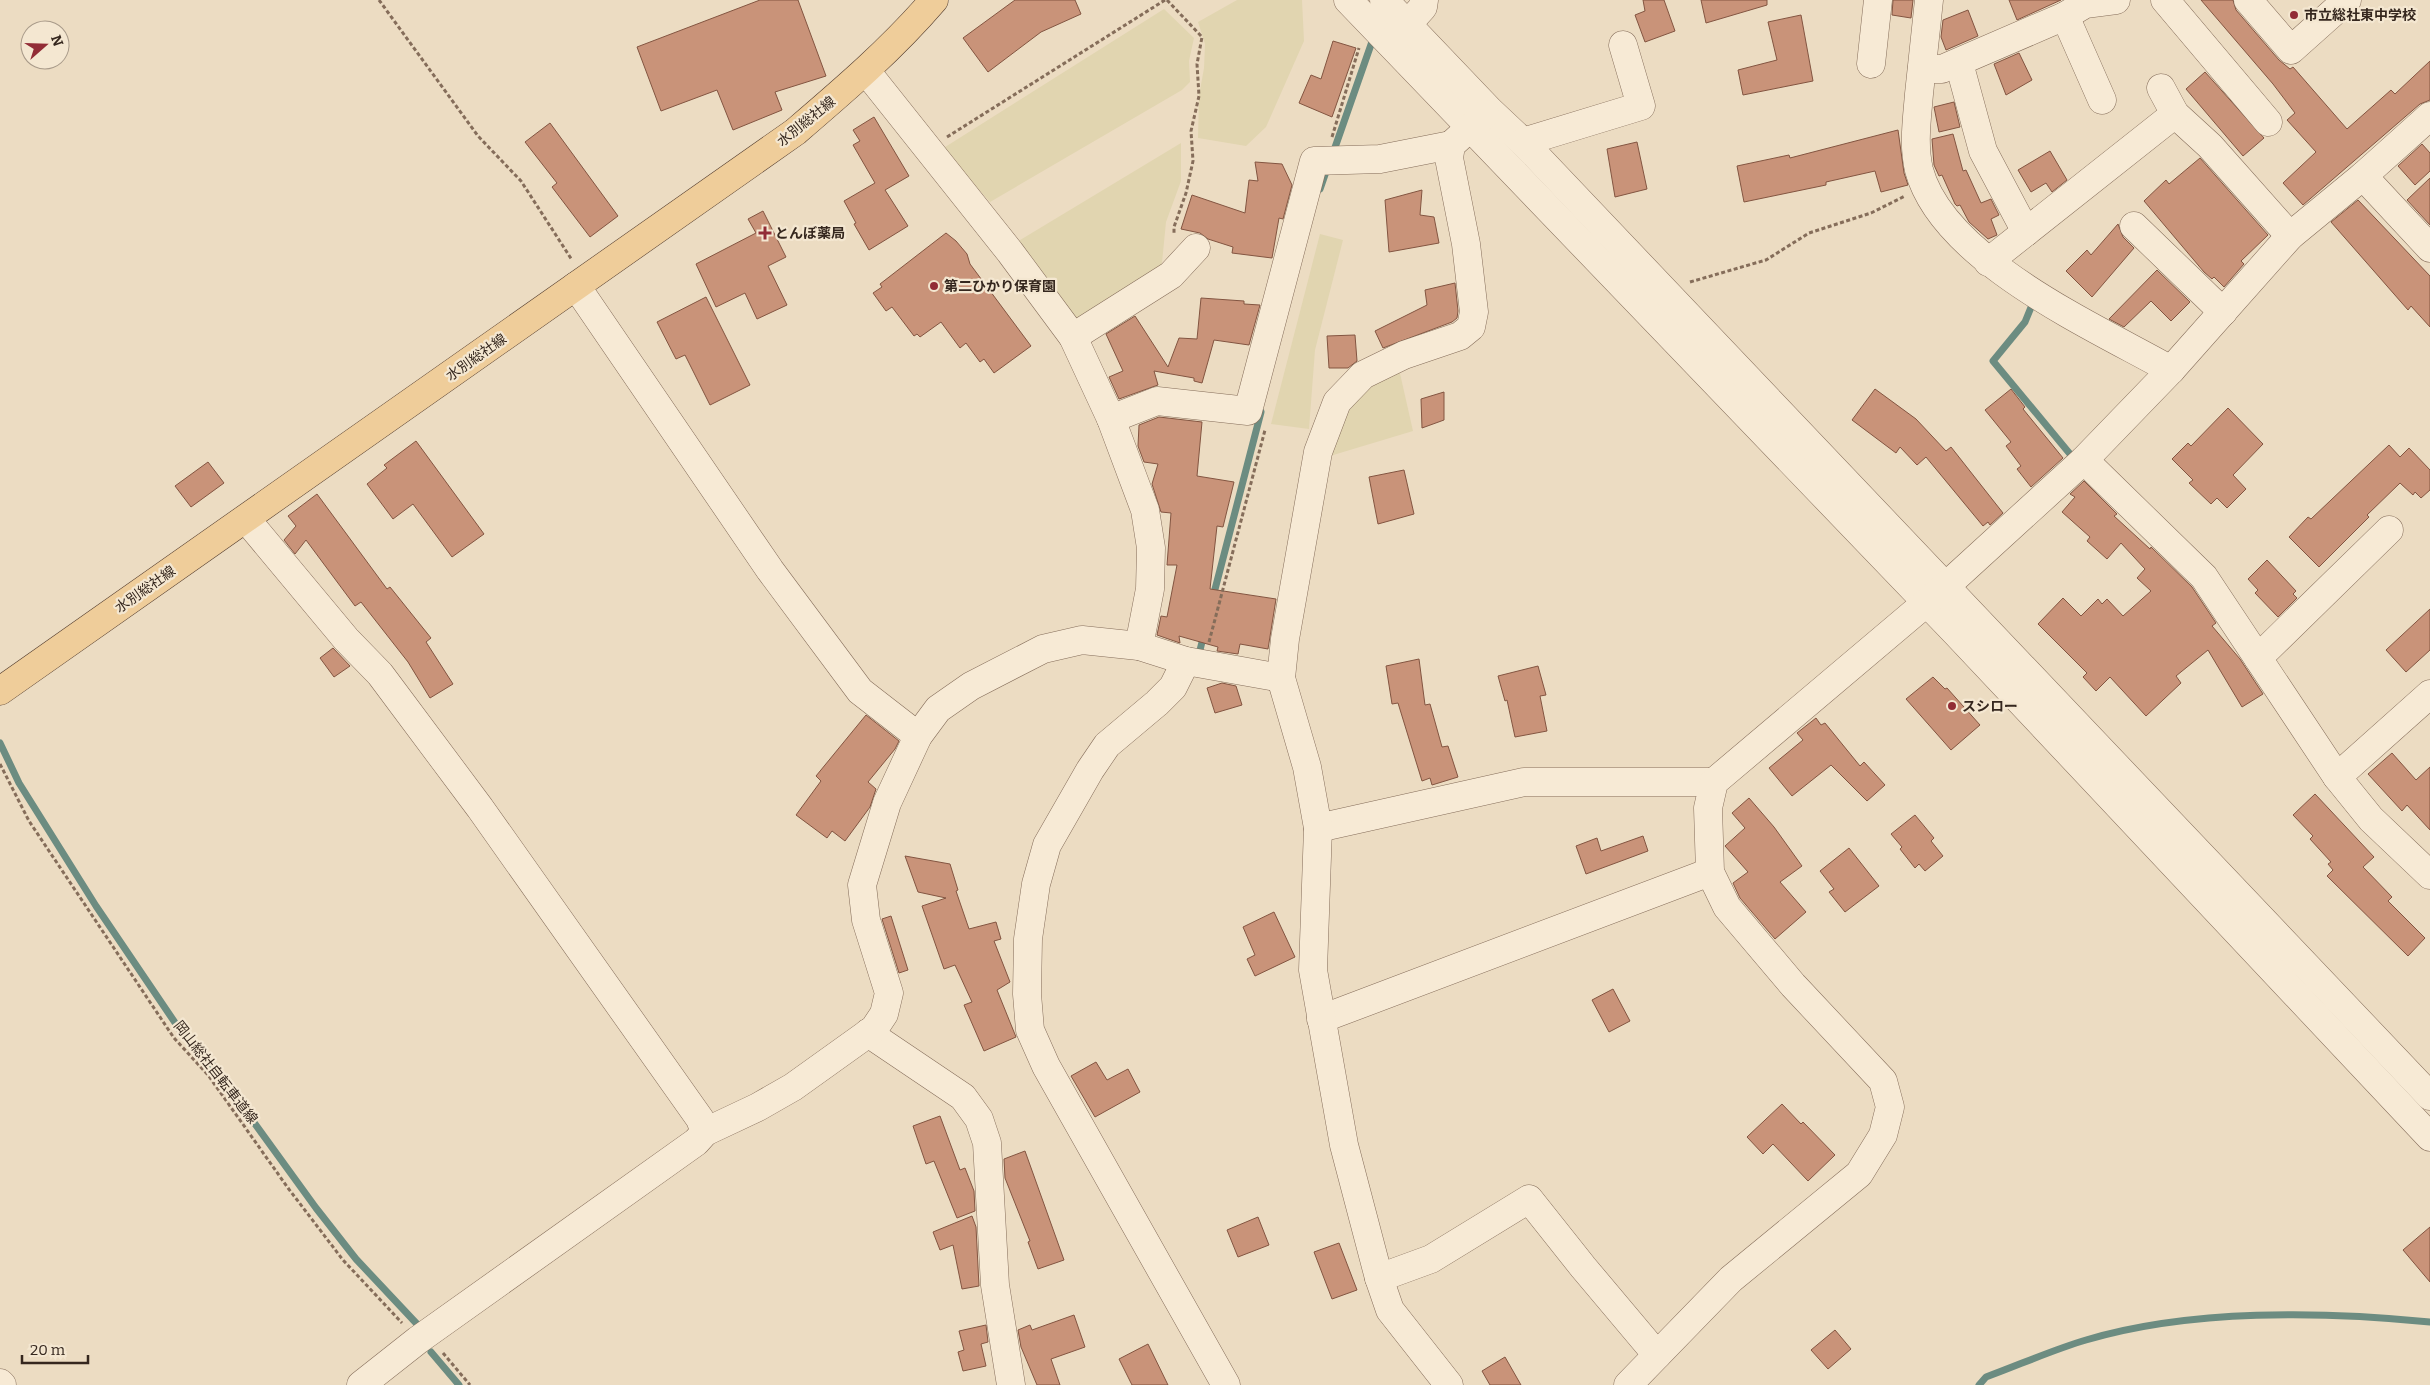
<svg xmlns="http://www.w3.org/2000/svg" width="2430" height="1385" font-family="Bitter,'Noto Sans JP',serif">
  <style>
    .farmland { fill: #e1d5b0 }
    .lines { fill: none; stroke-linecap: round; stroke-linejoin: round }
    .stream { stroke: #6c8c81; stroke-width: 7 }
    .building { fill: #c99379; stroke: #835541 }
    .minor-casing { stroke: #856d5a; stroke-width: 29 }
    .major-casing { stroke: #533c2e; stroke-width: 29 }
    .path { stroke: #856d5a; stroke-width: 3; stroke-dasharray: 4 2.5; stroke-linecap: butt }
    .minor { stroke: #f7ead5; stroke-width: 28 }
    .major { stroke: #efcd9a; stroke-width: 28 }
    .poi-dot { fill: #922c36; stroke: #f4e7d1; stroke-width: 2 }
    .labels { text-anchor: middle; stroke-width: 4.5; stroke-linejoin: round; paint-order: stroke }
    .poi-label { font-size: 14px; font-weight: bold; fill: #35271e; stroke: #f4e7d1; text-anchor: start }
    .street-label { font-size: 14px; fill: #35271e; stroke: #f4e7d1 }
  </style>
  <rect width="100%" height="100%" fill="#ecdcc2"/>
  <g class="farmland">
    <path d="M1237 0H1302L1304 41 1266 127 1246 146 1198 138 1199 96 1204 68 1205 44 1198 22Z"/>
    <path d="M1164 9 1194 38 1189 61 1190 82 1182 90 990 202 942 149Z"/>
    <path d="M1181 143V181L1166 222 1161 273 1075 328 1012 245Z"/>
    <path d="M1320 234 1343 240 1315 350 1309 429 1271 424Z"/>
    <path d="M1399 369 1413 431 1330 456 1352 398Z"/>
  </g>
  <g class="lines">
    <g class="stream">
      <path d="M1332 156 1374 36"/>
      <path d="M1320 189 1328 166"/>
      <path d="M2034 300 2025 322 1993 361 2075 460"/>
      <path d="M1213 597 1261 412"/>
      <path d="M1198 658 1204 634"/>
      <path d="M0 743 19 783 96 906 180 1030 213 1066 316 1208 356 1259 417 1324"/>
      <path d="M431 1352 459 1385"/>
      <path d="M1979 1385 1986 1377C2019 1365 2052 1350 2086 1340 2190 1309 2322 1311 2430 1322"/>
    </g>
  </g>
  <g class="building">
    <path d="M760 0H798L826 76 775 92 782 110 733 130 717 90 661 111 637 47Z"/>
    <path d="M1015 0H1075L1081 14 1041 32 988 72 963 38Z"/>
    <path d="M1643 0H1664L1675 31 1645 42 1635 15 1645 11Z"/>
    <path d="M1701 0H1767V5L1706 23Z"/>
    <path d="M1893 0H1913L1911 18 1892 15Z"/>
    <path d="M2009 0H2061L2017 20Z"/>
    <path d="M2201 0H2233L2236 10 2279 60 2290 69 2293 67 2347 129 2391 90 2395 94 2430 61V100L2420 104 2303 205 2283 183 2316 152 2287 120 2295 113 2273 84Z"/>
    <path d="M1968 10 1978 36 1946 50 1941 37 1943 20Z"/>
    <path d="M1801 15 1813 81 1743 95 1738 70 1777 60 1768 22Z"/>
    <path d="M1333 41 1356 48 1332 117 1299 103 1311 75 1321 79Z"/>
    <path d="M2019 53 2032 80 2006 95 1994 64Z"/>
    <path d="M2205 72 2264 138 2243 156 2186 89Z"/>
    <path d="M1954 102 1960 127 1939 132 1934 107Z"/>
    <path d="M874 117 909 176 885 190 908 226 869 250 854 224 856 223 844 201 875 183 853 145 860 141 853 130Z"/>
    <path d="M550 123 618 216 590 237 552 187 557 183 525 142Z"/>
    <path d="M1898 130 1904 173 1908 185 1881 192 1875 171 1826 182V185L1744 202 1737 166 1789 155 1790 158Z"/>
    <path d="M1953 134 1963 171 1966 170 1981 203 1991 199 1999 215 1991 219 1997 235 1988 239 1969 222 1960 205 1957 206 1955 204 1942 175 1939 176 1934 165 1932 139Z"/>
    <path d="M1637 142 1647 189 1615 197 1607 149Z"/>
    <path d="M2422 144 2430 153V171L2415 185 2398 166Z"/>
    <path d="M2050 151 2067 180 2052 192 2046 183 2031 192 2018 170Z"/>
    <path d="M2200 158 2268 235 2241 261 2244 264 2224 287 2214 277 2212 279 2204 272 2144 201 2166 180 2169 184Z"/>
    <path d="M1255 162 1282 164 1292 185 1283 219 1279 218 1272 258 1232 253 1233 247 1208 239 1200 233 1181 229 1192 195 1245 213 1249 180 1258 181Z"/>
    <path d="M2430 178V225L2407 200Z"/>
    <path d="M1422 190 1420 215 1434 217 1439 243 1389 252 1385 200Z"/>
    <path d="M2358 200 2430 276V327L2411 306 2408 310 2331 222Z"/>
    <path d="M763 211 786 257 768 266 787 305 757 319 745 293 716 307 696 264 756 233 748 219Z"/>
    <path d="M2118 224 2123 237 2134 248 2092 297 2066 271 2087 250 2091 255Z"/>
    <path d="M946 233 956 241 967 254 970 264 1031 346 994 373 984 359 980 362 966 343 960 348 941 322 920 337 917 334 914 336 892 307 886 311 873 293 882 287 880 284Z"/>
    <path d="M2157 270 2190 302 2171 321 2151 301 2124 327 2109 319Z"/>
    <path d="M1455 283 1458 311 1457 318 1452 322 1383 348 1375 331 1427 305 1425 290Z"/>
    <path d="M706 297 750 385 710 405 685 355 676 359 657 322Z"/>
    <path d="M1201 298 1244 301V304L1260 305 1249 345 1214 340 1202 383 1194 381V378L1154 371 1158 385 1119 399 1109 377 1123 371 1106 334 1135 316 1168 367 1179 338 1197 339Z"/>
    <path d="M1355 335 1357 361 1348 368H1329L1327 336Z"/>
    <path d="M1875 389 1916 419 1946 451 1951 447 2003 513 1990 525 1988 522 1983 526 1926 457 1917 465 1900 447 1896 453 1852 420Z"/>
    <path d="M2011 389 2025 407 2023 409 2063 458 2031 487 2017 469 2021 466 2006 446 2011 442 1985 410Z"/>
    <path d="M1444 392V420L1422 428 1421 399Z"/>
    <path d="M2228 408 2263 444 2233 475 2246 489 2227 508 2217 498 2211 504 2189 483 2193 480 2172 459 2188 443 2191 446Z"/>
    <path d="M1159 417 1202 422 1197 476 1234 482 1223 527 1217 526 1210 589 1276 599 1268 649 1240 644 1238 654 1217 651 1218 647 1179 636 1180 643 1157 635 1161 616 1167 617 1177 565H1167L1171 513 1161 512 1152 484 1158 464 1144 462 1138 446 1139 425Z"/>
    <path d="M416 441 484 534 452 557 413 504 393 519 367 484 387 468 384 465Z"/>
    <path d="M2389 445 2400 457 2409 448 2430 470V490L2421 498 2415 492 2413 495 2400 483 2367 515 2369 517 2319 567 2289 537 2308 517 2311 519Z"/>
    <path d="M208 462 224 483 191 507 175 486Z"/>
    <path d="M1404 470 1414 514 1378 524 1369 477Z"/>
    <path d="M2084 481 2117 514 2114 516 2150 549 2151 547 2192 587 2216 623 2212 626 2240 659 2263 694 2242 707 2208 650 2176 676 2181 683 2146 716 2110 677 2096 691 2083 677 2087 673 2038 624 2063 598 2081 616 2098 599 2102 604 2107 599 2123 616 2151 591 2137 578 2145 569 2121 543 2107 559 2087 541 2090 537 2062 512 2075 497 2070 494Z"/>
    <path d="M317 494 387 589 390 587 431 638 426 642 453 684 430 698 408 662 361 602 355 606 306 540 295 554 284 540 296 526 288 516Z"/>
    <path d="M2267 560 2296 591 2293 594 2297 598 2278 617 2255 593 2258 590 2248 579Z"/>
    <path d="M2430 609V650L2406 672 2386 650Z"/>
    <path d="M333 648 350 666 334 677 320 658Z"/>
    <path d="M1419 659 1425 705 1430 704 1442 747 1448 746 1458 777 1432 785 1430 778 1422 781 1398 703 1392 704 1386 666Z"/>
    <path d="M1538 666 1546 695 1540 696 1547 731 1515 737 1507 700 1505 701 1498 676Z"/>
    <path d="M1933 677 1945 689 1947 688 1980 725 1951 750 1906 699Z"/>
    <path d="M1222 683 1236 686 1242 705 1215 713 1207 688Z"/>
    <path d="M866 715 899 741 895 749 868 782 876 789 870 807 845 841 832 831 827 838 796 815 821 781 816 776Z"/>
    <path d="M1816 718 1821 725 1825 723 1860 766 1864 762 1885 785 1867 801 1831 765 1792 796 1769 768 1803 740 1797 733Z"/>
    <path d="M2392 753 2416 780 2430 767V830L2407 805 2402 811 2368 774Z"/>
    <path d="M2315 794 2374 857 2363 867 2392 897 2388 901 2425 938 2408 956 2327 876 2333 870 2328 864 2331 862 2310 839 2313 836 2293 815Z"/>
    <path d="M1749 798 1774 827 1802 866 1780 882 1806 912 1775 939 1740 898 1733 883 1748 872 1725 846 1745 828 1732 813Z"/>
    <path d="M1915 815 1934 838 1931 841 1943 856 1925 871 1919 864 1915 868 1900 849 1902 847 1891 834Z"/>
    <path d="M1643 836 1648 851 1586 874 1576 846 1597 838 1601 851Z"/>
    <path d="M1849 848 1879 886 1845 912 1829 892 1834 889 1820 871Z"/>
    <path d="M905 856 950 864 958 890 956 891 969 929 996 922 1001 939 994 941 1010 982 997 990 1016 1037 984 1051 964 1005 972 1002 955 965 944 969 922 906 946 898 918 892Z"/>
    <path d="M1274 912 1295 957 1255 976 1247 959 1255 955 1243 927Z"/>
    <path d="M891 916 908 970 899 973 882 919Z"/>
    <path d="M1613 989 1630 1021 1609 1032 1592 1000Z"/>
    <path d="M1096 1062 1107 1080 1128 1069 1140 1092 1095 1117 1071 1076Z"/>
    <path d="M1782 1104 1801 1124 1803 1122 1835 1155 1808 1181 1773 1144 1763 1154 1747 1137Z"/>
    <path d="M940 1116 960 1170 965 1168 974 1191 975 1211 957 1218 934 1161 926 1164 913 1126Z"/>
    <path d="M1025 1151 1064 1260 1038 1269 1028 1242 1030 1241 1005 1178 1004 1159Z"/>
    <path d="M972 1216 976 1227 979 1286 962 1289 953 1245 940 1250 933 1232Z"/>
    <path d="M1258 1217 1269 1245 1238 1257 1227 1230Z"/>
    <path d="M2430 1227V1282L2403 1250Z"/>
    <path d="M1339 1243 1357 1290 1332 1299 1314 1252Z"/>
    <path d="M1074 1315 1085 1347 1051 1359 1060 1385H1037L1021 1347 1018 1330 1030 1325 1032 1330Z"/>
    <path d="M986 1325 988 1342 981 1344 986 1366 963 1371 958 1352 964 1350 959 1331Z"/>
    <path d="M1835 1330 1851 1349 1828 1369 1811 1350Z"/>
    <path d="M1148 1344 1168 1385H1132L1119 1359Z"/>
    <path d="M1505 1357 1521 1385H1490L1482 1371Z"/>
  </g>
  <g class="lines">
    <defs>
      <g id="minor">
        <path d="M1348 0 1956 633 2430 1137"/>
        <path d="M1384 0 1489 110 1523 142 2430 1096"/>
        <path d="M1929 0C1926 31 1922 63 1919 94 1917 119 1913 145 1919 170 1943 260 2095 327 2171 370"/>
        <path d="M2165 0 2268 122"/>
        <path d="M2248 0 2291 50 2347 0"/>
        <path d="M2065 16 2102 100"/>
        <path d="M1395 38 1423 7 1424 0"/>
        <path d="M1959 63 1983 151 2026 232"/>
        <path d="M1871 64 1878 0"/>
        <path d="M1922 69H1942L2065 16 2085 4 2116 0"/>
        <path d="M866 71 1010 252 1073 337 1111 419 1145 510 1151 548 1150 589 1139 646"/>
        <path d="M2161 88 2175 114 2210 146 2290 236"/>
        <path d="M1523 142 1641 106 1623 45"/>
        <path d="M2363 176 2430 248"/>
        <path d="M2134 226 2223 312"/>
        <path d="M1988 262 2175 114"/>
        <path d="M576 286 770 570 860 691 918 736"/>
        <path d="M1073 337 1171 275 1196 248"/>
        <path d="M1111 419 1157 401 1248 411 1314 161 1380 159 1451 145"/>
        <path d="M2084 460 2204 577 2337 777 2371 819 2430 875"/>
        <path d="M246 519 346 639 380 674 480 808 700 1119 705 1132"/>
        <path d="M2258 658 2389 530"/>
        <path d="M1186 661 1173 687 1157 703 1107 745 1090 770 1047 845 1036 884 1028 939 1027 994 1030 1030 1046 1066 1226 1385"/>
        <path d="M2337 777 2430 694"/>
        <path d="M1318 828 1524 782H1714"/>
        <path d="M1321 1019 1710 872"/>
        <path d="M868 1033 963 1097 979 1119 987 1143 995 1285 1011 1385"/>
        <path d="M1379 1278 1431 1259 1529 1199 1583 1267 1657 1355"/>
        <path d="M0 1383 2 1385"/>
        <path d="M361 1385 418 1340 696 1142 705 1132 758 1107 793 1087 874 1029 884 1014 889 993 866 920 862 885 887 803 918 736 938 709 971 686 1043 649 1082 640 1139 646 1186 661 1281 678"/>
        <path d="M1449 1385 1390 1310 1379 1278 1344 1145 1313 970 1318 828 1307 767 1281 678 1285 639 1318 452 1337 402 1363 375 1404 355 1460 336 1471 327 1474 312 1466 244 1449 158 1451 145 1485 114"/>
        <path d="M1628 1385 1731 1279 1859 1174 1883 1135 1890 1107 1883 1081 1793 985 1727 907 1710 872 1708 808 1714 782 1946 586 2084 460 2171 370 2290 236 2363 176 2430 116"/>
      </g>
      <path id="major" d="M0 691 795 132C844 90 892 49 934 0"/>
    </defs>
    <use href="#minor" class="minor-casing"/>
    <use href="#major" class="major-casing"/>
    <g class="path">
      <path d="M379 0 478 136 521 181 572 260"/>
      <path d="M1167 0 1202 37 1197 64 1199 96 1191 131 1193 161 1186 193 1174 227V234"/>
      <path d="M947 137 1165 0"/>
      <path d="M1332 137 1359 48"/>
      <path d="M1690 282 1766 260 1809 233 1871 213 1905 196"/>
      <path d="M1209 642 1265 430"/>
      <path d="M0 764 29 821 174 1038 208 1075 288 1188 343 1260 402 1323"/>
      <path d="M443 1353 470 1385"/>
    </g>
    <use href="#minor" class="minor"/>
    <use href="#major" class="major"/>
  </g>
  <g class="poi-dot">
    <circle cx="2294" cy="15" r="5"/>
    <path d="M762.5 225.5h5v5h5v5h-5v5h-5v-5h-5v-5h5z"/>
    <circle cx="934" cy="286" r="5"/>
    <circle cx="1952" cy="706" r="5"/>
  </g>
  <g class="labels">
    <g class="poi-label">
      <text x="2304" y="20">市立総社東中学校</text>
      <text x="775" y="238">とんぼ薬局</text>
      <text x="944" y="291">第二ひかり保育園</text>
      <text x="1962" y="711">スシロー</text>
    </g>
    <g class="street-label">
      <text transform="translate(806 121) rotate(-39)" y="5">水別総社線</text>
      <text transform="translate(476 357) rotate(-35)" y="5">水別総社線</text>
      <text transform="translate(145 589) rotate(-35)" y="5">水別総社線</text>
      <text transform="translate(216 1072) rotate(52)" y="5">岡山総社自転車道線</text>
    </g>
  </g>
  <g transform="translate(45 45) rotate(70)"><circle r="24" fill="#f4e7d1" stroke="#a89a89"/>
  <path d="M0-4L9 19L0 12L-9 19Z" fill="#922c36"/>
  <text y="-8" font-size="14" font-weight="bold" text-anchor="middle" fill="#35271e">N</text>
  </g>
  <path d="M22 1355v8h66v-8" fill="none" stroke="#35271e" stroke-width="2.5"/>
  <text x="30" y="1355" font-size="15" fill="#35271e" stroke="#f4e7d1" stroke-width="4" paint-order="stroke">20 m</text>
</svg>
